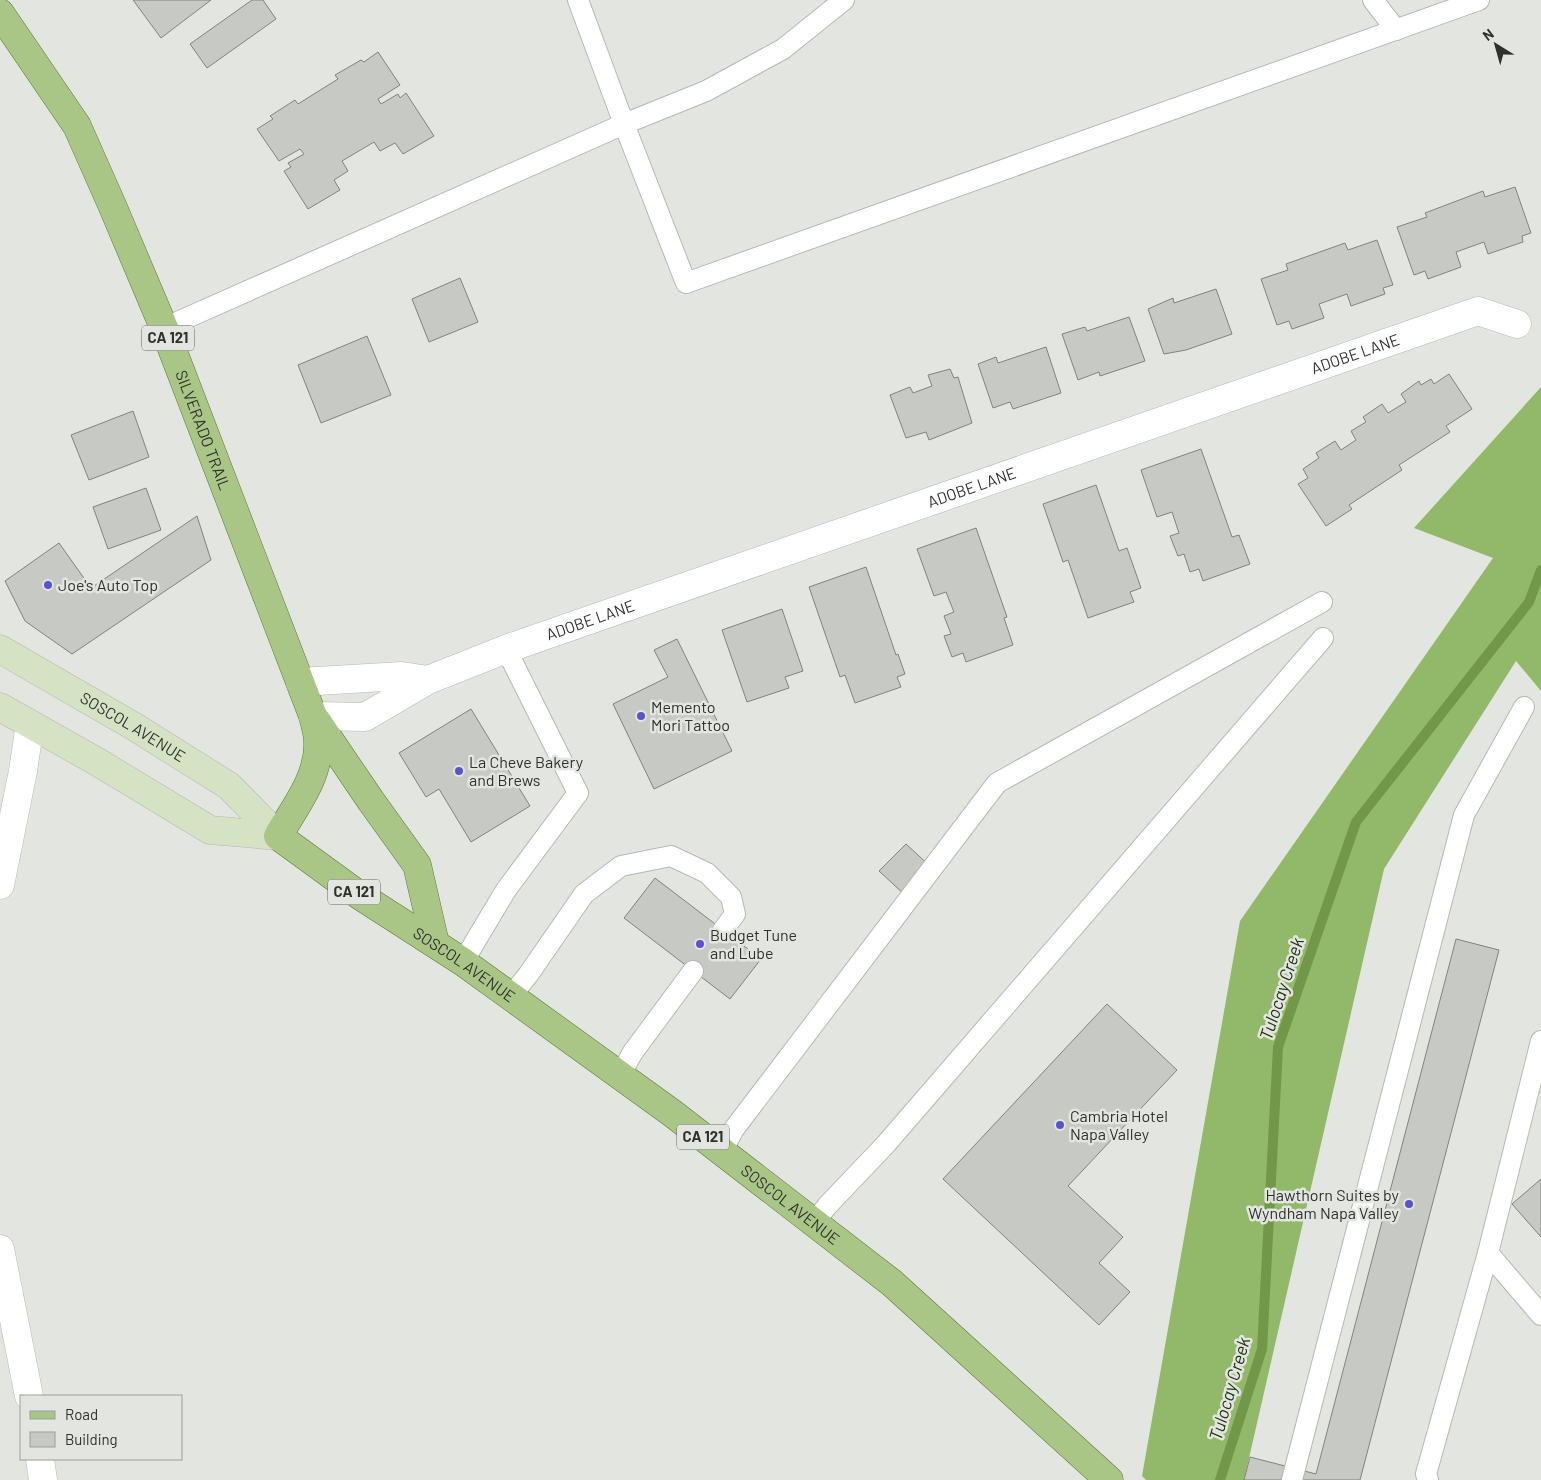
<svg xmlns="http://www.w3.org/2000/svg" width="1541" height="1480" font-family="Barlow,sans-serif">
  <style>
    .forest { fill: #92b969 }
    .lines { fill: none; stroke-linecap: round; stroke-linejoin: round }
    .stream { stroke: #739748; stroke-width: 10 }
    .building { fill: #c7cac4; stroke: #81847e }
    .service-casing { stroke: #b5b8b2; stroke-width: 22 }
    .minor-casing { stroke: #b5b8b2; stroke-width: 29 }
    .tertiary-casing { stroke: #b5b8b2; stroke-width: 29 }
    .secondary-casing { stroke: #b5b8b2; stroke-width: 29 }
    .primary-casing { stroke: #5b7934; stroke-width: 29 }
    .service { stroke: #fff; stroke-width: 20 }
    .minor { stroke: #fff; stroke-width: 28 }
    .tertiary { stroke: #fff; stroke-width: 28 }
    .secondary { stroke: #d5e2c3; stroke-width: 28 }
    .primary { stroke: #aac687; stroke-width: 28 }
    .poi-dot { fill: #5854cc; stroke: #e3e6e0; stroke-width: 2 }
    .labels { text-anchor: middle; stroke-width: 5; stroke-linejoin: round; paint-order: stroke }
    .shield { fill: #e3e6e0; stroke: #666764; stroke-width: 1 }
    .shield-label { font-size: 15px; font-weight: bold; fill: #30312f }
    .street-label { font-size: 16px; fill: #30312f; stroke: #e3e6e0 }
    .poi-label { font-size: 16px; fill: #30312f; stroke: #e3e6e0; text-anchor: start }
    .water-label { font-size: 18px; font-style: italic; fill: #243312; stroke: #e3e6e0 }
  </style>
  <rect width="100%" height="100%" fill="#e3e6e0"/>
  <path class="forest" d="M1541 387V691L1516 661 1384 869 1244 1480H1146L1142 1476 1240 921 1493 558 1414 528Z"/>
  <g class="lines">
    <path class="stream" d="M1220 1480 1262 1349 1278 1047 1356 822 1529 602 1541 570"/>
  </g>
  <g class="building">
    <path d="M133 0H211L161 38Z"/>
    <path d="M252 0H263L276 19 207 68 190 44Z"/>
    <path d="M378 52 400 85 378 99 381 104 398 94 400 98 406 93 434 136 403 154 395 143 380 151 374 142 342 161 348 171 334 180 340 190 308 209 284 171 291 167 288 163 304 154 300 149 279 161 257 129 273 119 270 116 295 100 298 104 338 79 335 75 361 60 364 62Z"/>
    <path d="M1515 187 1531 233 1522 236 1523 242 1488 254 1484 242 1456 252 1461 267 1428 279 1425 271 1414 275 1397 227 1427 217 1425 213 1483 191 1485 197Z"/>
    <path d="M1377 240 1393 285 1383 288 1385 294 1351 306 1347 294 1319 304 1324 318 1292 329 1289 321 1277 325 1261 279 1288 270 1286 264 1345 243 1348 250Z"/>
    <path d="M460 278 478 322 429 342 412 299Z"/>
    <path d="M1216 289 1232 334 1186 350 1164 354 1148 309 1173 298 1174 303Z"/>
    <path d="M1129 317 1145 361 1100 376 1099 372 1078 380 1062 334 1085 327 1087 331Z"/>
    <path d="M367 336 391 395 321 423 298 365Z"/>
    <path d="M1046 347 1061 393 1013 409 1010 402 993 408 978 364 996 357 998 363Z"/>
    <path d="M950 369 954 378 958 377 972 423 929 440 926 432 906 438 890 395 910 387 913 393 932 386 928 375Z"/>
    <path d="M1449 374 1472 409 1446 426 1450 432 1399 465 1402 470 1349 505 1352 509 1326 526 1298 484 1308 478 1303 469 1319 458 1316 453 1335 441 1341 450 1356 440 1351 431 1366 422 1363 417 1382 404 1388 413 1406 402 1401 394 1419 381 1421 385 1431 379 1434 384Z"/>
    <path d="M133 411 149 457 89 480 71 435Z"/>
    <path d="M1201 449 1232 537 1239 535 1250 564 1203 581 1199 569 1190 572 1184 554 1178 556 1170 536 1179 533 1172 512 1157 517 1141 470Z"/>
    <path d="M1096 485 1119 551 1127 548 1141 588 1130 592 1134 602 1088 618 1068 560 1063 562 1043 504Z"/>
    <path d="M146 488 161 530 108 549 93 507Z"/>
    <path d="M197 516 211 560 72 654 25 621 5 581 59 543 91 588Z"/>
    <path d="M976 528 1007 617 1004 618 1013 645 966 662 963 653 952 657 944 636 951 634 944 616 954 612 946 592 934 596 917 549Z"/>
    <path d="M866 567 896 655 898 654 905 674 897 677 901 687 855 703 845 675 840 677 809 587Z"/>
    <path d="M782 609 803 671 785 677 789 688 747 702 722 630Z"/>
    <path d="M677 639 732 751 654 789 613 704 668 677 654 650Z"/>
    <path d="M471 709 530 806 471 842 439 789 426 797 399 753Z"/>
    <path d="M906 844 932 868 906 896 879 871Z"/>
    <path d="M655 878 761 959 730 999 624 918Z"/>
    <path d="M1456 939 1499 950 1360 1480H1244L1250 1457 1316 1474Z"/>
    <path d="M1107 1004 1177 1070 1068 1186 1123 1237 1099 1263 1130 1292 1099 1325 943 1179Z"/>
    <path d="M1541 1179V1237L1512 1204Z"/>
  </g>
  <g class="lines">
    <defs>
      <g id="service">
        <path d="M578 0 624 124 686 283 1479 0"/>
        <path d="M1373 0 1396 30"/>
        <path d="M164 328 624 124 706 91 783 49 844 0"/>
        <path d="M463 962 506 890 578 793 506 649"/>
        <path d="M511 996 528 975 584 894 621 866 671 856 707 873 731 897 735 914 723 930"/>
        <path d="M620 1075 633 1052 693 971"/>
        <path d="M722 1151 734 1129 997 783 1322 602"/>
        <path d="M814 1223 827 1206 886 1144 1323 638"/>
        <path d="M1488 1253 1541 1041"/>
        <path d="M1292 1480 1464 815 1524 707"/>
        <path d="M1428 1480 1426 1474 1488 1253 1541 1315"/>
      </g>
      <g id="minor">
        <path d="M300 682 402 676 428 680"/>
        <path id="s1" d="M313 716 365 717 428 680 506 649 1478 311 1517 324"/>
      </g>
      <g id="tertiary">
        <path d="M0 885 23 771 30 724"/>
        <path d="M0 1249 29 1396"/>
        <path d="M40 1459 43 1480"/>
      </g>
      <g id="secondary">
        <path id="s2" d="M0 649 135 727 229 786 278 836"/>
        <path d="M0 707 101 764 210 830 278 836"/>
      </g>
      <g id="primary">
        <path id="s3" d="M0 13 77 126 112 205 164 328 313 716C315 725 318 733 318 743 319 777 295 807 278 836L359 895 463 962 672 1113 892 1283 1109 1480"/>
        <path d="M316 720 371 801 417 865 435 943"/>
      </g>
    </defs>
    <use href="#service" class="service-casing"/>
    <use href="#minor" class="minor-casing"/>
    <use href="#tertiary" class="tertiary-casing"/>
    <use href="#secondary" class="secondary-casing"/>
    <use href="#primary" class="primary-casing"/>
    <use href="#service" class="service"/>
    <use href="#minor" class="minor"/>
    <use href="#tertiary" class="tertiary"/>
    <use href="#secondary" class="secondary"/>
    <use href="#primary" class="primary"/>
  </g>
  <g class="poi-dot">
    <circle cx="48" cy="585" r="5"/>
    <circle cx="641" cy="716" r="5"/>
    <circle cx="459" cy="771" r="5"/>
    <circle cx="700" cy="944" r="5"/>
    <circle cx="1060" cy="1125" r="5"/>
    <circle cx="1409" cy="1204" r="5"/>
  </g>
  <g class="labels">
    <g class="shield">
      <rect x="142" y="325.5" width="52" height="25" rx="4"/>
      <rect x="328" y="879.5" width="52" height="25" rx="4"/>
      <rect x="677" y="1124.5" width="52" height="25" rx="4"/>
    </g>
    <g class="shield-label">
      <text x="168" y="343">CA 121</text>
      <text x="354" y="897">CA 121</text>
      <text x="703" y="1142">CA 121</text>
    </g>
    <g class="street-label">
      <text dy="6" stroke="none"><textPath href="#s1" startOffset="1108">ADOBE LANE</textPath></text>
      <text dy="6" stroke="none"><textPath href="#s3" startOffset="466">SILVERADO TRAIL</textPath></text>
      <text dy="6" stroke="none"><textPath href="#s1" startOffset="702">ADOBE LANE</textPath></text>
      <text dy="6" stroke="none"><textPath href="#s1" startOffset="298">ADOBE LANE</textPath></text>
      <text dy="6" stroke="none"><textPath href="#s2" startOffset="154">SOSCOL AVENUE</textPath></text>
      <text dy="6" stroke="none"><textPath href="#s3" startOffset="1129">SOSCOL AVENUE</textPath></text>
      <text dy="6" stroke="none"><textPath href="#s3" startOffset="1534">SOSCOL AVENUE</textPath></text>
    </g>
    <g class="poi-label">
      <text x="58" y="591">Joe's Auto Top</text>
      <text x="651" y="713">Memento<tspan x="651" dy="18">Mori Tattoo</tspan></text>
      <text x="469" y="768">La Cheve Bakery<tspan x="469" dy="18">and Brews</tspan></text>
      <text x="710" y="941">Budget Tune<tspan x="710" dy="18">and Lube</tspan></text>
      <text x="1070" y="1122">Cambria Hotel<tspan x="1070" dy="18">Napa Valley</tspan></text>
      <text x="1399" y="1201" text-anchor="end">Hawthorn Suites by<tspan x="1399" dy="18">Wyndham Napa Valley</tspan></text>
    </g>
    <g class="water-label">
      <text transform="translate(1282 989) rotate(-72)" y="6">Tulocay Creek</text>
      <text transform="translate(1230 1389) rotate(-74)" y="6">Tulocay Creek</text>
    </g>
  </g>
  <rect x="20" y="1395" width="162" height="65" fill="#e3e6e0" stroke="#9b9e99"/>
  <rect x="30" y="1411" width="25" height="8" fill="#aac687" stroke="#9b9e99"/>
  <text x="65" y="1420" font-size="15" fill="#30312f">Road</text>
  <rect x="30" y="1432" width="25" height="15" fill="#c7cac4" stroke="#9b9e99"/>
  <text x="65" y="1445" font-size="15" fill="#30312f">Building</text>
  <g transform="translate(1496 45) rotate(323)" stroke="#e3e6e0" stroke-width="4" paint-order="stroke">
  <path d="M0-4L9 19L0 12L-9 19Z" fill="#30312f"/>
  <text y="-8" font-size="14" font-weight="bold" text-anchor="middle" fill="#30312f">N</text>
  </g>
</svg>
